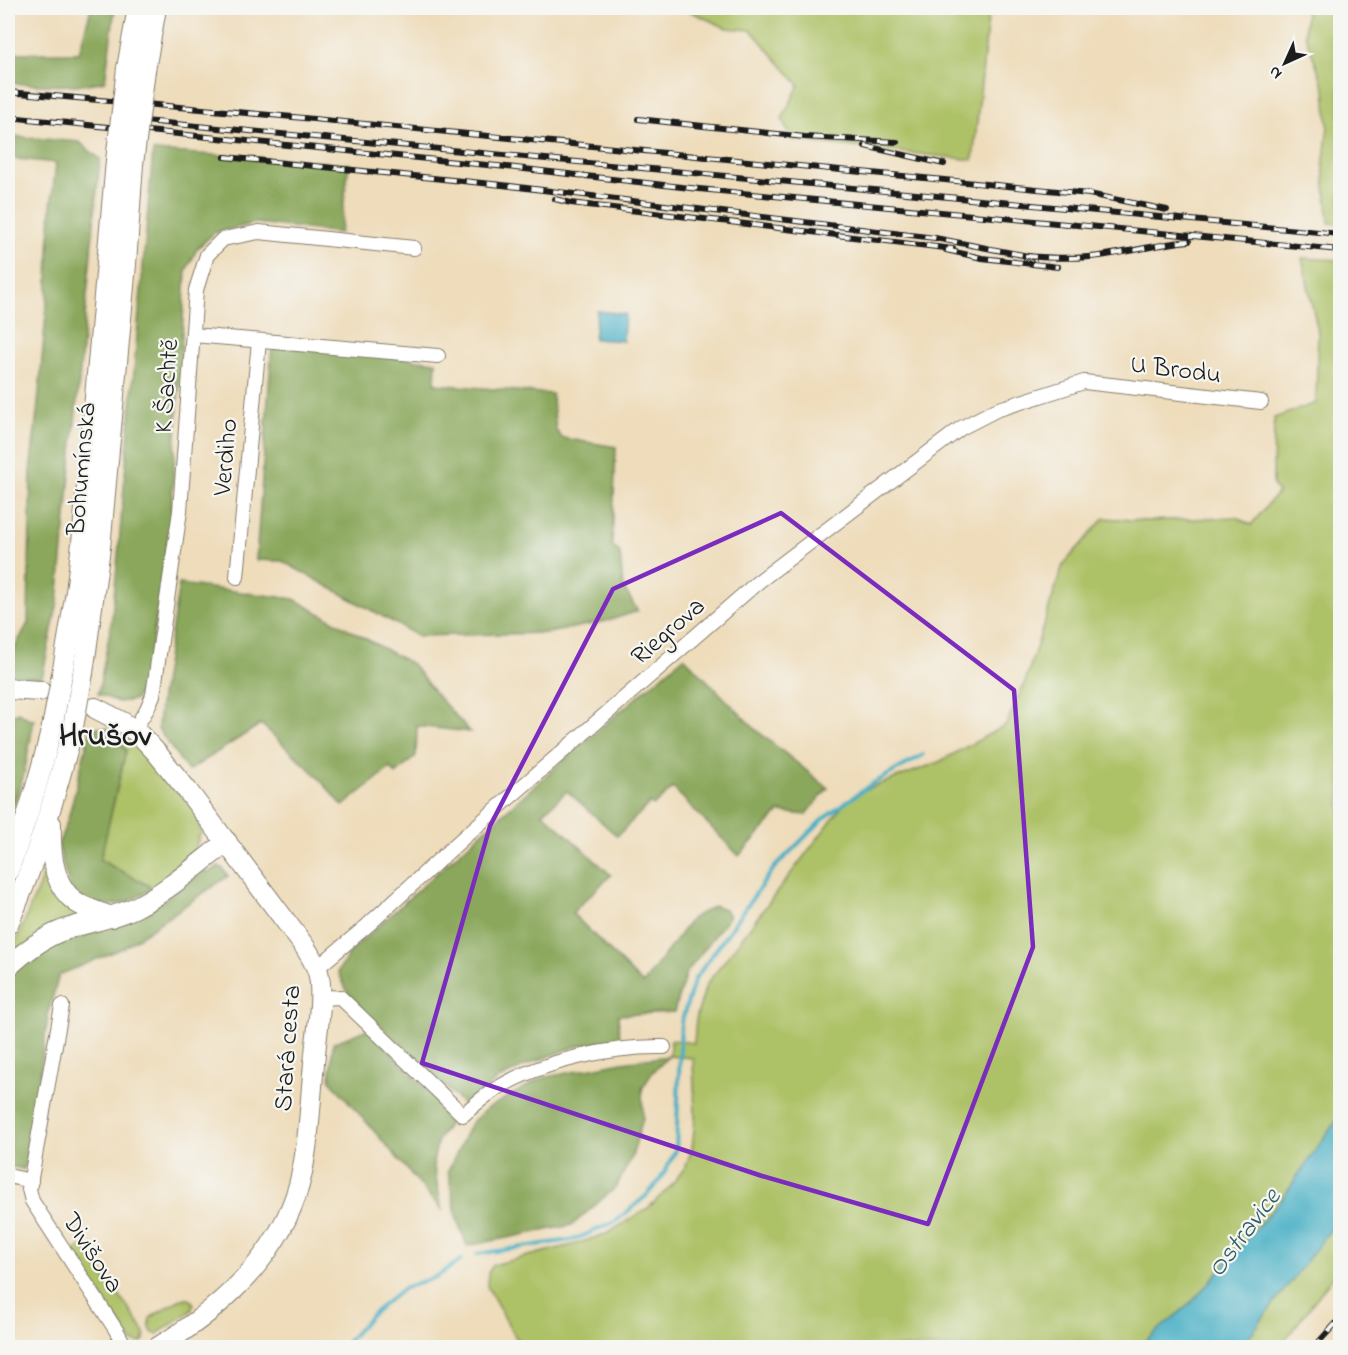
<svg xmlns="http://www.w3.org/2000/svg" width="1348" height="1355" font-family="'Indie Flower',sans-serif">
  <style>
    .green { fill: #adc166; stroke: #646e41; stroke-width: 1.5 }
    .forest { fill: #8aa75b; stroke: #53623c; stroke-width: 1.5 }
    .water { fill: #45aec4; stroke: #306570; stroke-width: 1.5 }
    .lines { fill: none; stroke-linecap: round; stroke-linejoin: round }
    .stream { stroke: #45aec4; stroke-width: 4 }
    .street-casing { stroke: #857c6b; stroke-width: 16 }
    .secondary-casing { stroke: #857c6b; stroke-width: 22 }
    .street { stroke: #fff; stroke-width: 14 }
    .secondary { stroke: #fff; stroke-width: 20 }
    .rail-casing { stroke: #1c1c1c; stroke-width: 6 }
    .rail { stroke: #f6f6f2; stroke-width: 4; stroke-dasharray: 11; stroke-linecap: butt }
    .secondary-bridge-casing { stroke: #857c6b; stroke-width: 22; stroke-linecap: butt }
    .secondary-bridge { stroke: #fff; stroke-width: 20 }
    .marked { fill: none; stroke: #7b2cbf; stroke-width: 4.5; stroke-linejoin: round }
    .labels { text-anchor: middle; stroke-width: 4.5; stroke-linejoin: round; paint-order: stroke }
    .street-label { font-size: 26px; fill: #1c1c1c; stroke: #f6f6f2 }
    .water-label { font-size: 27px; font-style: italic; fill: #2e5e68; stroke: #f6f6f2 }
    .district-label { font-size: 32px; font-weight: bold; fill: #1c1c1c; stroke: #f6f6f2 }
  </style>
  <rect width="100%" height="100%" fill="#f6f6f2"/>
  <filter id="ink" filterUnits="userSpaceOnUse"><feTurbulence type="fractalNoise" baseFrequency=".0167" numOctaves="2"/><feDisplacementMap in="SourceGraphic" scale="12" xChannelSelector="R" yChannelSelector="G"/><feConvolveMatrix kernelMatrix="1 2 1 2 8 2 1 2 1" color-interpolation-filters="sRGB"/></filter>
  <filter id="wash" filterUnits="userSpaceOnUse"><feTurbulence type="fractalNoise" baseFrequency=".008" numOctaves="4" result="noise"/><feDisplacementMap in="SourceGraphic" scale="24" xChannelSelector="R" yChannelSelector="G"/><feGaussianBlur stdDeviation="1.35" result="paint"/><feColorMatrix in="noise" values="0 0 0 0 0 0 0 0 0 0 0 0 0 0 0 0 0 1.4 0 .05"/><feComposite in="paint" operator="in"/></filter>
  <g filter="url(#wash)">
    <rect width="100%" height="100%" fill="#eedcba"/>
    <g class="green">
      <path d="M683 8H989L973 160 792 140 782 119 799 85 751 30 726 28Z"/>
      <path d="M1306 8H1340V224L1329 223 1323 167 1328 126 1325 89 1305 35Z"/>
      <path d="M1302 258 1340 260V1115L1281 1200 1192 1302 1138 1347 706 1348V1346H701L700 1348 521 1347 487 1286 488 1273 493 1265 576 1244 608 1233 648 1208 671 1186 686 1166 692 1149 695 1118 693 1058 669 1056 671 1040 694 1043 696 1019 706 985 843 805 859 792 939 762 1006 725 1025 682 1063 565 1104 518 1148 521 1236 517 1251 525 1278 492 1273 485 1274 418 1316 403 1318 332Z"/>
      <path d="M107 728 134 744 171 781 196 813 201 832 194 851 184 862 153 888 100 860 126 751Z"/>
      <path d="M48 869 91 915 12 951 39 886 43 871Z"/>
      <path d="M1340 1217V1267L1280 1347 1238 1348 1247 1339Z"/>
      <path d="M83 1245 112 1287 128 1307 143 1330 145 1333 144 1340 141 1343 133 1342 130 1338 72 1252Z"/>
      <path d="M186 1298 191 1300 194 1304 191 1311 157 1334 153 1333 150 1328V1318L179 1300Z"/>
    </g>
    <g class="forest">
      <path d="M91 8H115L105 81C73 88 39 85 8 83V53H79Z"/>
      <path d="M8 136 79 142 100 159 58 601 42 678 8 675V660L28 623 31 464 38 404 47 303 51 207 56 163 8 158Z"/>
      <path d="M153 151 349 164 340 233 256 223 214 233 197 249 186 271 171 516 147 678 135 700 118 702 98 694 111 625 118 556Z"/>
      <path d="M272 345 436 362 435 384 552 394 556 430 562 438 616 447 612 545 620 553 623 587 638 611 607 621 548 633 418 636 282 561 256 560Z"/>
      <path d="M179 584 294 599 412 664 435 693 470 732 417 726 416 756 396 774 390 768 343 806 315 774 261 724 188 771 158 729 160 703Z"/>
      <path d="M684 657 755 729 828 788 806 815 779 812 739 856 673 788 653 806 650 803 617 836 567 791 543 813 611 875 572 913 643 984 692 918 714 906 725 909 729 917 686 973 674 1012 618 1015 620 1039 574 1047 531 1063 499 1079 465 1106 407 1049 363 1011 347 991 338 971 352 950C461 850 571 752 684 657Z"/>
      <path d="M18 712 31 720H34L24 774 8 823V717Z"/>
      <path d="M91 727 107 728 126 750 100 860 153 888 128 902 112 905 98 904 79 897 69 886 58 845 68 819Z"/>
      <path d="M219 866 223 869 228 876 123 948 59 975 49 1010 35 1110 24 1169 8 1166V979L16 969 48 948 148 912 205 870 208 873Z"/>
      <path d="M368 1029 453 1117 438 1140 433 1162 442 1210 330 1080 333 1043Z"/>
      <path d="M669 1056 651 1074 642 1089 643 1118 632 1157 616 1187 572 1225 467 1246 457 1220 448 1171 471 1123 486 1109 542 1078 622 1062Z"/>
    </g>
    <g class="water">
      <path d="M597 311 625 314 623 341 594 339Z"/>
      <path d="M1340 1115V1217L1247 1339 1238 1347H1138L1192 1302 1281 1200Z"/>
    </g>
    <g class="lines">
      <g class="stream">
        <path d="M477 1254 576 1239 616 1221 646 1196 660 1180 676 1150 681 1023 695 979 774 868 823 819 870 785 923 755"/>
        <path d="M342 1348 371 1315 404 1288 436 1277 461 1260"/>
      </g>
    </g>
  </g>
  <g filter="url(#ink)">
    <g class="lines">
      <defs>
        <g id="street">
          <path d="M193 335 438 356"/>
          <path d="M237 577 259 341"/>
          <path d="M134 730 147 709 153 695 180 511 196 290 207 255 223 239 259 232 414 248"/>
          <path d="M317 968 368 925 463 838 758 582 961 428 996 410 1084 382 1261 402"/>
          <path d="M320 998 340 997 463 1115C473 1106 484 1096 496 1089 541 1061 612 1046 664 1047"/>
          <path d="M62 1006 29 1189 32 1201 116 1330 126 1348"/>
          <path d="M8 1176 31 1181"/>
        </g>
        <g id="secondary">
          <path d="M127 68 138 8"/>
          <path d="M145 70 156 8"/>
          <path d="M63 669 76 592 82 543 116 161"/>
          <path d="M83 673 100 548 126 264 133 164"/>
          <path d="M8 689 40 691"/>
          <path d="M95 708 124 723 139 734 156 752 187 790 305 947C310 955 315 963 318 972 324 993 317 1031 315 1054 310 1097 310 1143 299 1185 279 1257 219 1310 157 1348"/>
          <path d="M51 824C50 850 52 886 76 902 86 909 99 912 111 917"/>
          <path d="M8 871C26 823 41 773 53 723"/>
          <path d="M8 924C36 861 56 795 73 727"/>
          <path d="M8 967C23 953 41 939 61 931 86 922 112 919 136 907 168 891 198 864 227 842"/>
        </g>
      </defs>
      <use href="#street" class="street-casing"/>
      <use href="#secondary" class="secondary-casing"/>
      <use href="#street" class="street"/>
      <use href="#secondary" class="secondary"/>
      <defs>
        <g id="rail">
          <path d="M8 92 293 117 1089 194 1167 210"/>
          <path d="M8 117 507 167 699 189 1340 250"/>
          <path d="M638 119 805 137 897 142"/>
          <path d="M134 120 1340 234"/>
          <path d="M865 146 944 164"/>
          <path d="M225 157 502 185 935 238 1033 257"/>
          <path d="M555 199 571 203 953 249"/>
          <path d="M946 250 982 258 1058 267"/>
          <path d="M1025 256C1050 258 1076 259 1100 256 1130 252 1159 244 1189 241"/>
          <path d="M1313 1348 1340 1319"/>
        </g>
      </defs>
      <use href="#rail" class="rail-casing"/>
      <use href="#rail" class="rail"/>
      <defs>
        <g id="secondary-bridge">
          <path d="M116 161 127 68"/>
          <path d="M133 164 145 70"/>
          <path d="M53 723 63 669"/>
          <path d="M73 727 83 673"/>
        </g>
      </defs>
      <use href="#secondary-bridge" class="secondary-bridge-casing"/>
      <use href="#secondary-bridge" class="secondary-bridge"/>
    </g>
  </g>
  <path class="marked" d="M781 513 1014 690 1033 947 928 1224 762 1176 422 1063 490 826 613 589Z"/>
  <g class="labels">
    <g class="street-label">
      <text transform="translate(1176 368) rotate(7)" y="9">U Brodu</text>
      <text transform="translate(165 386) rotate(-86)" y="9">K Šachtě</text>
      <text transform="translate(224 457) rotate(-85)" y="9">Verdiho</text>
      <text transform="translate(80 469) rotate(-85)" y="9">Bohumínská</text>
      <text transform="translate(667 630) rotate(-41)" y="9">Riegrova</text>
      <text transform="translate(286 1048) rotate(-86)" y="9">Stará cesta</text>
      <text transform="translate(94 1252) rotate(57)" y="9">Divišova</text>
    </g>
    <g class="water-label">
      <text transform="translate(1243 1232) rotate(-53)" y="9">Ostravice</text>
    </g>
    <g class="district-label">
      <text x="105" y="745">Hrušov</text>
    </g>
  </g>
  <rect width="1348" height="1355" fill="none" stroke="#f6f6f2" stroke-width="30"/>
  <g transform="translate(1285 63) rotate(225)" stroke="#f6f6f2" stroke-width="4.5" paint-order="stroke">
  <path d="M0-4.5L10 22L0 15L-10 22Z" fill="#1c1c1c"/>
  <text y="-9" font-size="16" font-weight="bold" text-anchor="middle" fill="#1c1c1c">N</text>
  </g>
</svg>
